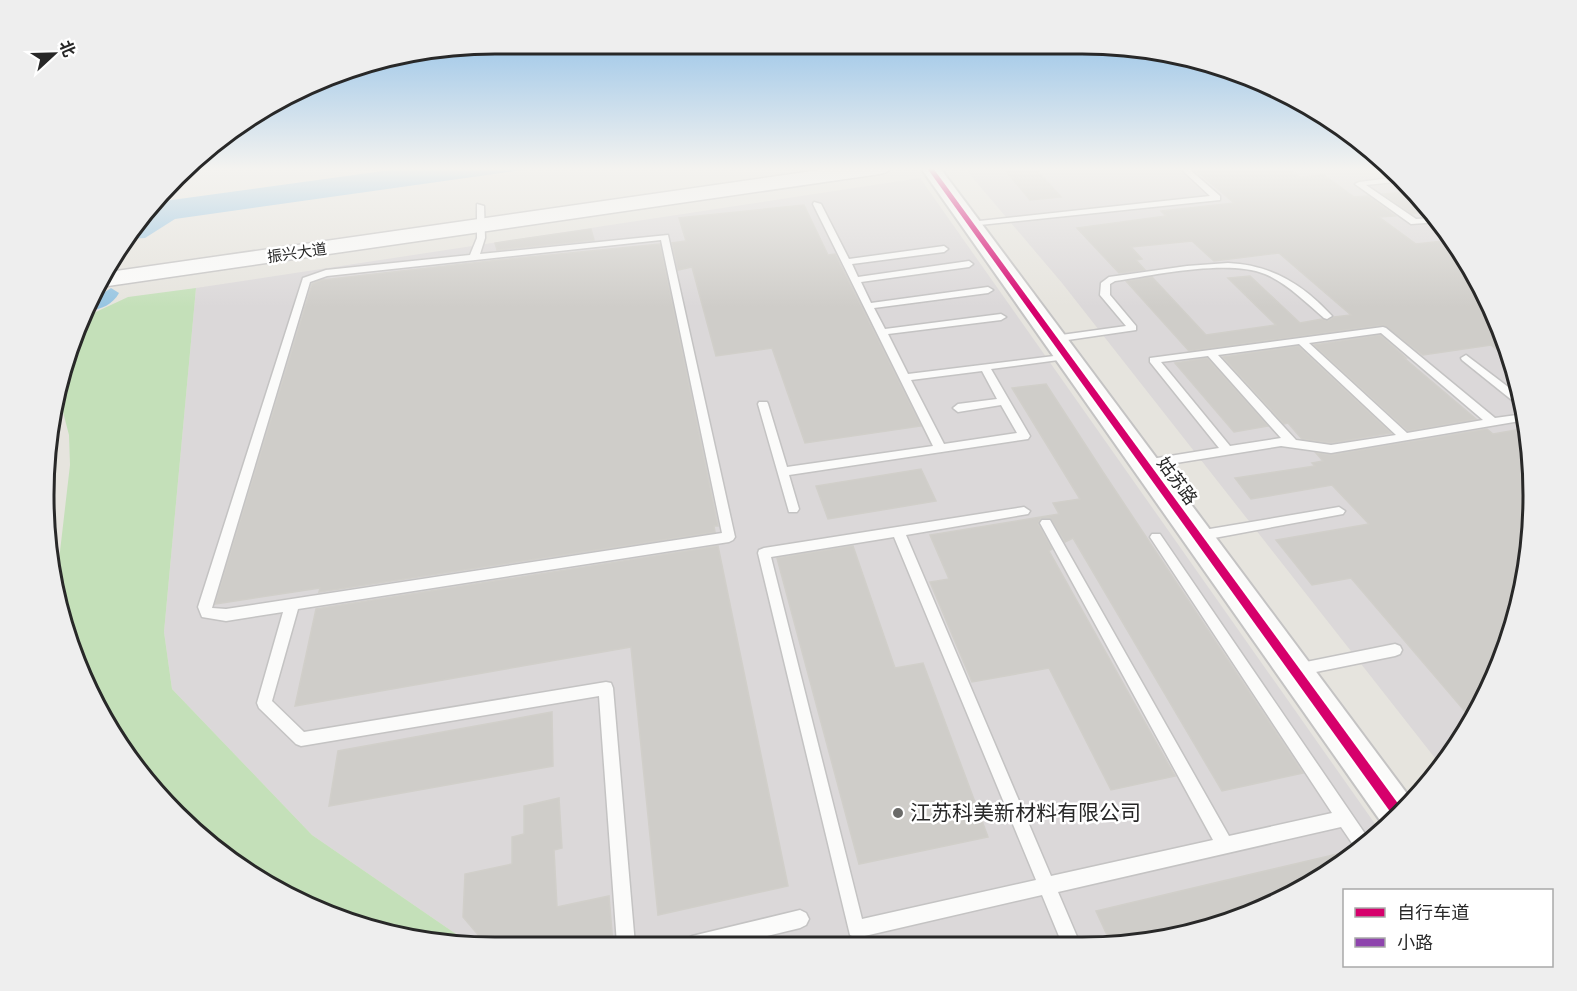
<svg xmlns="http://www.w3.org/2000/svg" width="1577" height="991" font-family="'Fira Sans','Noto Sans SC',sans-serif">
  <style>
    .industrial { fill: #dbd8d9 }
    .green { fill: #c4e0b9 }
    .water { fill: #97c5e2 }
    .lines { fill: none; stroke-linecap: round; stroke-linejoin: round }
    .canal { fill: #97c5e2; fill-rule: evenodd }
    .building { fill: #cfcdc9; stroke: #d1cfca; stroke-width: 1.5 }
    .service-casing { stroke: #c4c3c3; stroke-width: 3 }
    .tertiary-casing { stroke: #c4c3c3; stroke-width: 4 }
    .secondary-casing { stroke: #c4c3c3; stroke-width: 3 }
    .service { fill: #fbfbfa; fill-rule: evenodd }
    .tertiary { fill: #fbfbfa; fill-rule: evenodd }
    .secondary { fill: #fbfbfa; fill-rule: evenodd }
    .quiet { stroke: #8e44ad; stroke-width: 5; stroke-dasharray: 10 5; stroke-linecap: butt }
    .cycleway-casing { stroke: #fff; stroke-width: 4 }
    .cycleway { fill: #d6006c; fill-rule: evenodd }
    .poi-dot { fill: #6a6a68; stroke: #fff; stroke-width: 2 }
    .labels { text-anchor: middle; stroke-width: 5; stroke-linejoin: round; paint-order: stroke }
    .far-street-label { font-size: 15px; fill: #282828; stroke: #fff }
    .street-label { font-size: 18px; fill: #282828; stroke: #fff }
    .near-poi-label { font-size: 21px; fill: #282828; stroke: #fff; text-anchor: start }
    .rim { fill: none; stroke: #282828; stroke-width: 3 }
  </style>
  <rect width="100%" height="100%" fill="#e6e4de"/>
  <g class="industrial">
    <path d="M983 168H1390L1422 198 1473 270 1510 351 1530 437 1533 525 1487 696 1442 767 1062 283 967 171Z"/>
    <path d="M920 178 1380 831 1357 854 1282 901 1199 932 1111 947 465 944 456 934 312 835 172 689 164 632 196 288Z"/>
  </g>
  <path class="green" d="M196 288 164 632 172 689 312 835 456 934 465 944H437L323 913 220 854 119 746 59 613 56 586 70 465 69 435 63 412 57 403 68 350 85 317 128 297Z"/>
  <path class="water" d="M405 168H536L175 219 145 238 127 239 137 220 157 202Z"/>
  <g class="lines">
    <path class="canal" d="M111 288 119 293C113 304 101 310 89 310L96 298Z"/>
  </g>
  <g class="building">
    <path d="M1003 168H1035L1061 197 1030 200Z"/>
    <path d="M1193 168H1289L1300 177 1324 175 1354 197 1368 196 1395 216 1379 217 1416 244 1452 240 1473 270 1510 351 1512 361 1491 345 1423 355 1383 325 1189 351 1126 281 1152 277 1206 335 1276 325 1228 278 1250 276 1300 323 1322 319 1328 321 1334 317 1351 315 1279 253 1214 261 1192 241 1131 247 1142 259 1136 260 1145 270 1119 273 1077 228 1166 216 1161 211 1234 203Z"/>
    <path d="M1414 191 1431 211 1412 214 1383 194Z"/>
    <path d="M804 205 828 255 835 254 921 426 805 443 772 348 716 356 692 267 678 270 672 243 686 241 679 218Z"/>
    <path d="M591 229 594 240 497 250 495 243Z"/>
    <path d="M660 244 718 526H714L715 532 319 592 320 588 215 604 312 284 322 280 499 260Z"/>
    <path d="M1380 335 1406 358H1404L1476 419 1408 431 1314 345Z"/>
    <path d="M1298 346 1391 433 1331 443 1302 439 1288 423 1284 424 1223 357Z"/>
    <path d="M1207 358 1268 426 1234 432 1175 363Z"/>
    <path d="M1046 384 1103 472 1303 773 1222 791 1073 538 1065 542 1050 518 1040 519 1038 524 1052 549 1049 551 1175 776 1111 790 1049 668 972 682 930 582 949 579 930 535 1059 514 1053 503 1080 499 1012 388Z"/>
    <path d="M1528 428 1533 525 1518 613 1487 696 1476 713 1468 715 1351 578 1312 585 1276 540 1369 524 1332 485 1251 499 1235 478 1315 466 1312 463 1323 461 1316 453 1331 455 1487 429 1493 434Z"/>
    <path d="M921 469 936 501 828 519 816 486Z"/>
    <path d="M718 546 788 886 658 915 631 647 295 706 316 609Z"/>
    <path d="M853 546 895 668 923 663 988 837 859 864 777 558Z"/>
    <path d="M552 712 553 766 329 806 338 751Z"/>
    <path d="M559 798 562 848 554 850 557 907 609 896 613 944H486L463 917 465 874 512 864V837L524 834V806Z"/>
    <path d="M1354 850 1357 854 1282 901 1199 932 1112 946 1096 911Z"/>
  </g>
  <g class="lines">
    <defs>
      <g id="service">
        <path d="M1180 168H1188L1220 196V200L970 226 966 224 970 222 1210 196Z"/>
        <path d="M1399 177 1404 181 1366 185 1416 219 1436 218 1439 222 1411 224 1355 184 1359 182Z"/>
        <path d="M814 202 821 204 849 259 944 246 948 249 944 252 852 264 858 277 969 261 973 264 969 267 861 282 871 303 988 287 993 290 988 293 874 308 885 329 1001 314 1006 317 1001 320 888 334 908 374 1070 354 1071 356 1066 359 991 369 1030 436 1028 439 789 475 799 509 797 512H789L758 404 759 402H767L768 404 787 467 933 446 813 204ZM982 371 997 399 958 404 953 408 958 412 1001 405 1017 433 944 444 911 380Z"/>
        <path d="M477 204 484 206 485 238 480 254 668 235 735 537 733 540 729 542 298 609 272 701 304 732 606 682 611 683 613 688 635 945 617 944 599 696 301 746 296 744 259 708 257 703 283 612 226 621 202 617 198 607 303 278 326 270 470 255 477 238ZM661 240 722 533 226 609 212 608 310 282 327 276Z"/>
        <path d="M1228 263C1271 265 1303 284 1332 316L1327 319 1324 318C1305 302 1288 284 1265 274 1228 259 1155 275 1115 281L1110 284V295L1136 326V330L1054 342 1049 339 1054 336 1126 326 1100 295 1101 283 1109 277 1187 266Z"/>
        <path d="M1383 327 1386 328 1495 418 1524 414 1526 420 1331 453 1281 446 1145 468 1139 464 1145 460 1219 448 1150 362V358ZM1381 333 1483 420 1407 433 1309 343ZM1299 344 1396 435 1331 445 1296 440 1218 355ZM1208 356 1281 438 1230 446 1161 362Z"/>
        <path d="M1466 355 1520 396 1523 406 1518 405 1462 360 1461 358Z"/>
        <path d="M1024 507 1030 511 1028 514 906 535 1051 876 1213 840 1040 523 1042 520H1050L1229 836 1332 813 1152 540 1150 537 1152 534H1160L1370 841 1358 852 1341 827 1058 892 1081 946H1063L1042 895 856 938 850 935 758 553 759 550 764 548ZM894 537 1036 880 862 919 771 557Z"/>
        <path d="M1339 507 1345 511 1343 514 1198 541 1194 539 1192 536 1194 533 1198 531Z"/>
        <path d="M1395 644 1400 646 1402 650 1400 654 1395 656 1296 676 1291 674 1289 670 1291 666 1296 664Z"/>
        <path d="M800 910 806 913 809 919 806 925 800 928 730 945H683L686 939 692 936Z"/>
      </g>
      <path id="tertiary" d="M921 168H940L1411 799 1384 826Z"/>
      <path id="secondary" d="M833 168H890L887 172 880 174 101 287 109 272Z"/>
    </defs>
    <use href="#service" class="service-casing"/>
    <use href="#tertiary" class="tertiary-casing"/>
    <use href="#secondary" class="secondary-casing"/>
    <use href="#service" class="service"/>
    <use href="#tertiary" class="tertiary"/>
    <use href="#secondary" class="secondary"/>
    <path class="quiet" d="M190 171 204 168"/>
    <defs>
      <path id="cycleway" d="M927 168H933L1402 809 1394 817Z"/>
    </defs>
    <use href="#cycleway" class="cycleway-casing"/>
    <use href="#cycleway" class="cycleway"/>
  </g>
  <linearGradient id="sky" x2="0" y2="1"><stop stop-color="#87bbe6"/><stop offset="0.55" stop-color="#f4f3f0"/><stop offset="1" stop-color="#f4f3f0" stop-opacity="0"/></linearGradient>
  <rect width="1577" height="307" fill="url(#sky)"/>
  <circle class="poi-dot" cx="898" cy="813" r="6"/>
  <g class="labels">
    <g class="far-street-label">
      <text transform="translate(297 253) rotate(-8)" y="5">振兴大道</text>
    </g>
    <g class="street-label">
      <text transform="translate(1177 481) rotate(54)" y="6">姑苏路</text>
    </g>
    <g class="near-poi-label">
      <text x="910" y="820">江苏科美新材料有限公司</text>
    </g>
  </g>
  <path d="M0 0H1577V991H0ZM495 54H1082A441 441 0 0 1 1523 495V496A441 441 0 0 1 1082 937H495A441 441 0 0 1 54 496V495A441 441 0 0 1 495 54Z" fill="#eee" fill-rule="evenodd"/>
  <path class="rim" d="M495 54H1082A441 441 0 0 1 1523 495V496A441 441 0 0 1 1082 937H495A441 441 0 0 1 54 496V495A441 441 0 0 1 495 54Z"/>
  <rect x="1343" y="889" width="210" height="78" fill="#ffffff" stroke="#a9a9a9" stroke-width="1.5"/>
  <rect x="1355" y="908" width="30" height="9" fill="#d6006c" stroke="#a9a9a9" stroke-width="1.5"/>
  <text x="1397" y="919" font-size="18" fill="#282828">自行车道</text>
  <rect x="1355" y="938" width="30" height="9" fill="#8e44ad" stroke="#a9a9a9" stroke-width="1.5"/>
  <text x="1397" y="949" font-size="18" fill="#282828">小路</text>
  <g transform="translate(54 54) rotate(68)" stroke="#ffffff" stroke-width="4.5" paint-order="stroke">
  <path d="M0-4.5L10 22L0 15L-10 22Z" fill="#282828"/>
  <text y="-9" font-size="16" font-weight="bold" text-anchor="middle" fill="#282828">北</text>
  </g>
</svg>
